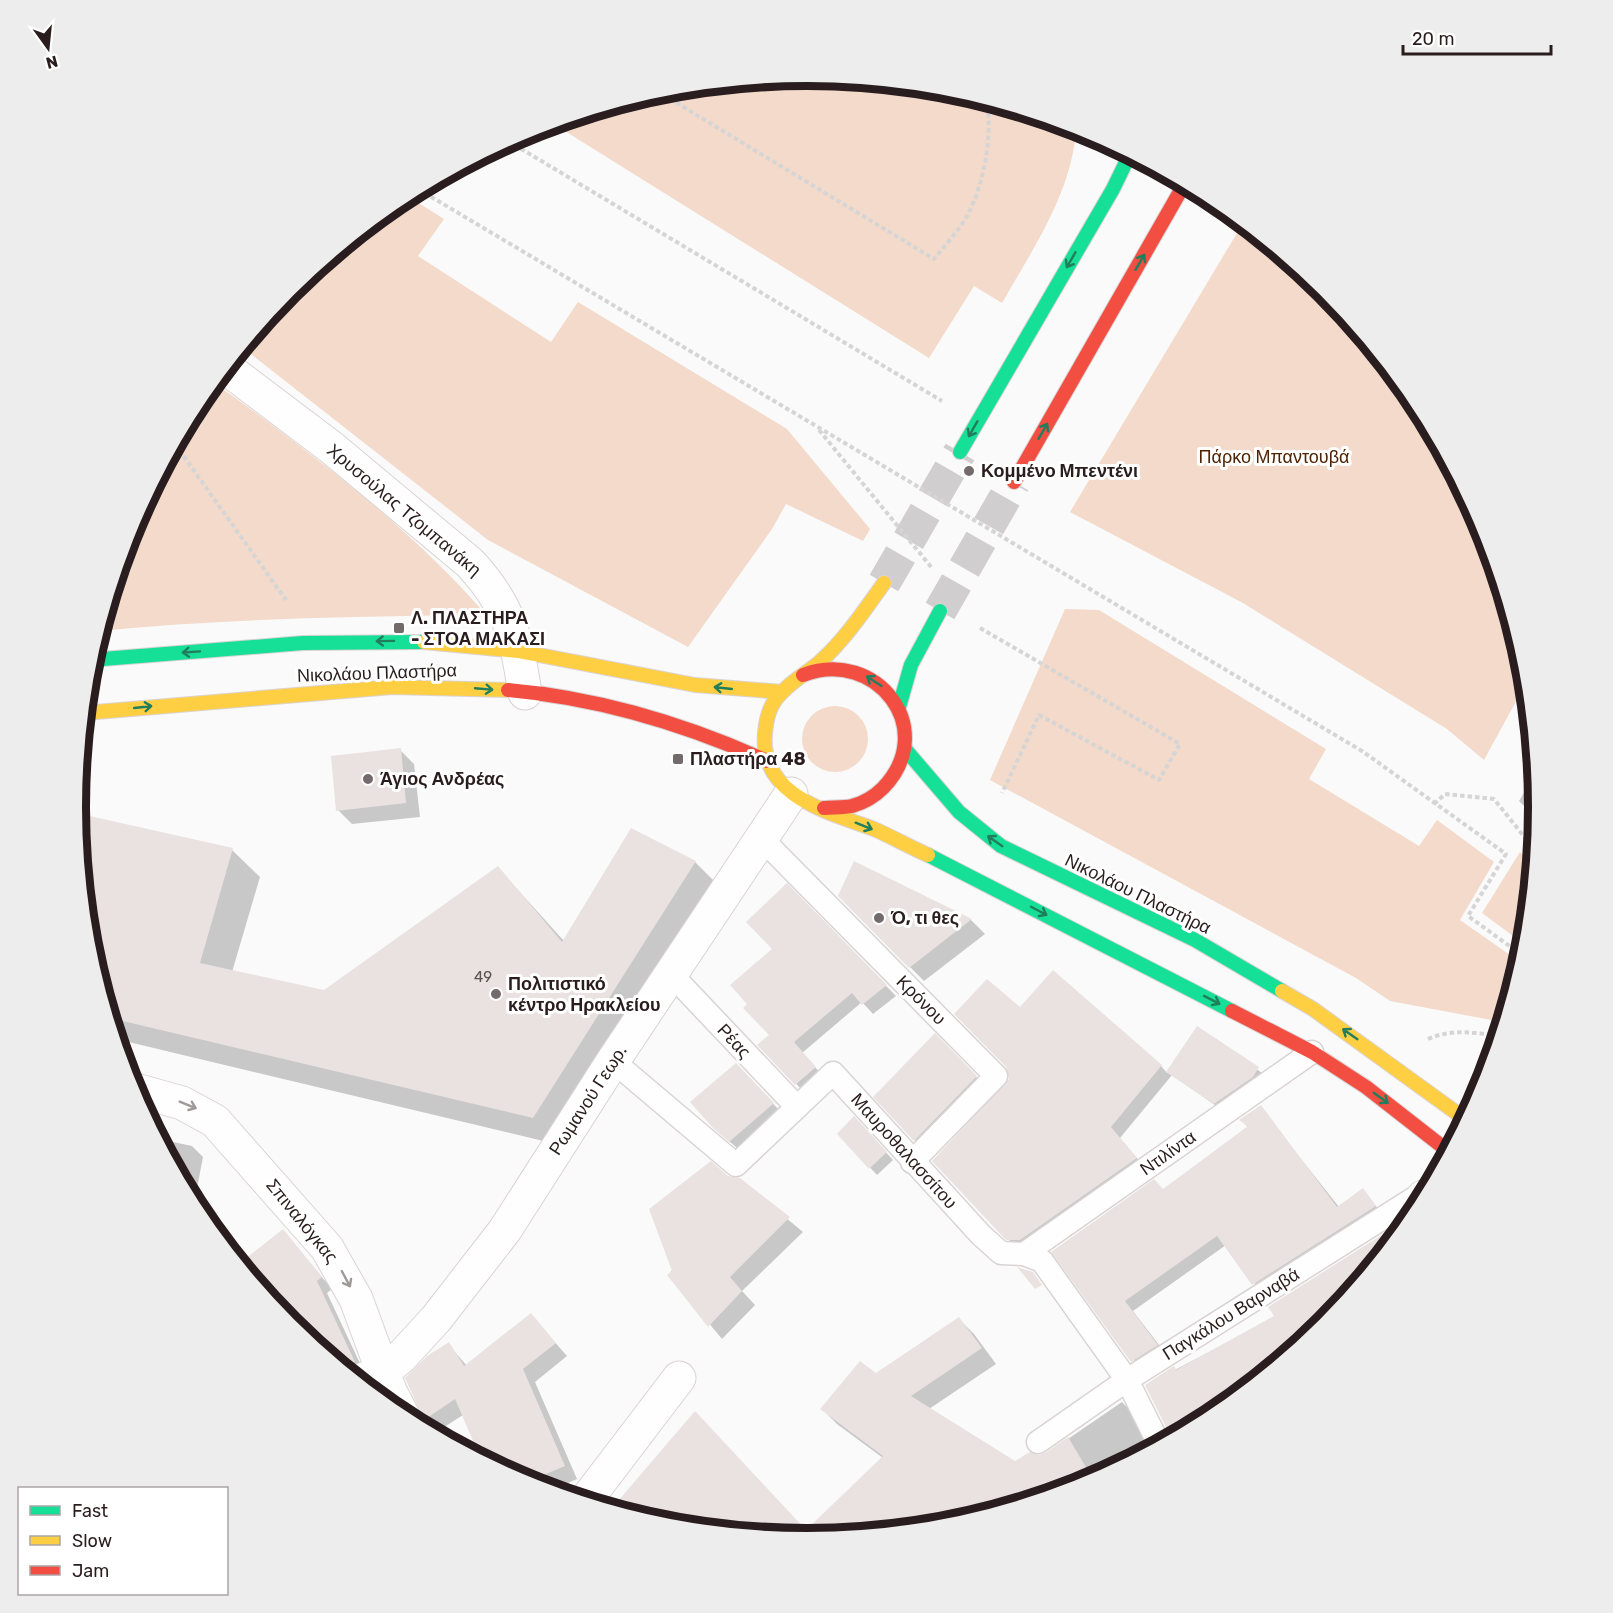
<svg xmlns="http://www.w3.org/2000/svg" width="1613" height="1613" font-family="Rubik,sans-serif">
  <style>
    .green { fill: #f3daca }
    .shadow { fill: #0003 }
    .building { fill: #e9e2e0 }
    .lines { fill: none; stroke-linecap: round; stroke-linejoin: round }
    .secondary-tunnel { stroke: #d0cece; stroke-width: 33; stroke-dasharray: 33 16; stroke-linecap: butt }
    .lane-casing { stroke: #dad3d4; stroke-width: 25 }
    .street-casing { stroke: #dad3d4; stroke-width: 35 }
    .fast-casing { stroke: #dad3d4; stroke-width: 16 }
    .slow-casing { stroke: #dad3d4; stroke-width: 16 }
    .jam-casing { stroke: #dad3d4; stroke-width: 16 }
    .path { stroke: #d6d5d5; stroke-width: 4; stroke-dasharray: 4.5 3; stroke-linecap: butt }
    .lane { stroke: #fefefe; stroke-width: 22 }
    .street { stroke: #fefefe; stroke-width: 33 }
    .fast { stroke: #16e098; stroke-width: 14 }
    .slow { stroke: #ffcf43; stroke-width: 14 }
    .jam { stroke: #f24e42; stroke-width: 14 }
    .oneway { stroke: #207e5c }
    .oneway2 { stroke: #9f999a }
    .poi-dot { fill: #736a6c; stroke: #fff; stroke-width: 2 }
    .labels { text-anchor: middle; stroke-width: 6; stroke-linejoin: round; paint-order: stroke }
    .number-label { font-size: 15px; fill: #5c5051 }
    .park-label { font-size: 18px; fill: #502300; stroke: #fff }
    .poi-label { font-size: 18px; font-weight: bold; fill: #2a1d1f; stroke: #fff; text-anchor: start }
    .street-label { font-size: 18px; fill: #2a1d1f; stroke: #fff }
    .rim { fill: none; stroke: #2a1d1f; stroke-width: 8 }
  </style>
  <rect width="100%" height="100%" fill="#fafafa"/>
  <g class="green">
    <path d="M807 75 950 89 1076 128C1073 191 1032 250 1002 303L974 286 929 358 552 123 664 89Z"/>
    <path d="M406 195 444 219 418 256 551 342 578 302 787 429 870 529 863 541 786 504 772 529 688 647 488 540 242 347 289 289Z"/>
    <path d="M1243 223 1324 289 1415 400 1482 527 1524 664 1526 683 1484 760 1447 729 1243 603 1070 512Z"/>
    <path d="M213 382C304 447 406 524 480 608L457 615C337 617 219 619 99 631L131 526 198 400Z"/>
    <path d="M1065 609 1099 610 1326 749 1309 779 1419 846 1437 820 1494 862 1460 920 1520 962 1502 1022 1390 1001 1356 978 990 780Z"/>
    <circle cx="835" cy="739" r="33"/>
    <path d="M1520 852 1532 864 1524 944 1482 913Z"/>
  </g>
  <g class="shadow">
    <path d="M400 750 414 764 420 817 352 824 338 810Z"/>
    <path d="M1535 774 1538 807 1537 819 1519 801Z"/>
    <path d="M76 815 232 850 260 877 232 972 324 992 498 868 564 941 695 862 722 889 560 1145 116 1039 89 949Z"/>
    <path d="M855 863 971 920 985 934 924 981 839 896Z"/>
    <path d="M787 885 896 996 873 1014 862 1002 802 1053 825 1078 806 1094 759 1045 771 1035 774 949Z"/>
    <path d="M1020 1009 1161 1066 1167 1073 1198 1029 1265 1075 1222 1110 1172 1075 1120 1138 1146 1169 1018 1249 1008 1239 1011 1079Z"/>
    <path d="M935 1035 983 1084 921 1147 915 1140Z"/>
    <path d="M736 1065 780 1111 737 1148 721 1134Z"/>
    <path d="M1260 1107 1339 1207 1363 1190 1384 1216 1262 1293 1226 1245 1133 1311 1166 1354 1141 1370 1053 1252 1164 1190 1249 1128 1241 1120Z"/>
    <path d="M861 1125 893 1160 877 1175 839 1134Z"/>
    <path d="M159 1139 192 1146 203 1157 194 1204Z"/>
    <path d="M727 1177 739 1179 803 1232 742 1291 755 1305 722 1339 669 1275Z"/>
    <path d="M283 1231 332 1289 327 1293 365 1374 356 1379 289 1324 240 1264Z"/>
    <path d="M1391 1231 1396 1236 1324 1324 1213 1415 1172 1437 1146 1385 1276 1317Z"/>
    <path d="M531 1315 567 1356 535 1382 577 1479 552 1490 526 1482 482 1458 463 1415 438 1431 425 1419 448 1344 467 1366Z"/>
    <path d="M959 1319 974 1334 996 1364 929 1409 1015 1463 1046 1454 1122 1402 1137 1417 1152 1447 1086 1482 949 1524 806 1538 663 1524 613 1509 696 1413 807 1532 883 1458 837 1424 822 1409Z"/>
  </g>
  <g class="building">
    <path d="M401 748 406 803 336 811 331 756Z"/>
    <path d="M76 813 233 848 200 963 324 990 498 866 562 942 631 828 696 861 533 1118 110 1018 89 949Z"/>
    <path d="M854 861 972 919 909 968 838 896Z"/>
    <path d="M787 883 887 985 862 1005 852 993 794 1042 816 1067 795 1085 757 1045 769 1035 743 1008 747 1004 730 985 772 949 746 922Z"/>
    <path d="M1053 970 1162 1065 1111 1127 1137 1158 1020 1240H1006L932 1161 1009 1079 1006 1067 954 1014 987 979 1020 1007Z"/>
    <path d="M1197 1026 1259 1067 1253 1077 1214 1104 1166 1072Z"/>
    <path d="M935 1033 977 1076 914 1141 873 1097Z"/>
    <path d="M736 1063 774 1103 729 1142 712 1127 690 1102Z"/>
    <path d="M1261 1105 1337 1207 1363 1188 1376 1206 1252 1285 1217 1236 1125 1301 1158 1345 1131 1362 1051 1252 1154 1179 1163 1189 1248 1126 1239 1120Z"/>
    <path d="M854 1116 887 1152 869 1169 837 1134Z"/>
    <path d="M711 1161 728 1176 740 1178 790 1217 730 1277 742 1291 708 1327 667 1275 672 1271 649 1209Z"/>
    <path d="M283 1229 322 1277 317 1281 355 1362 345 1369 289 1323 240 1263Z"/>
    <path d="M1391 1229 1396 1235 1323 1324 1213 1415 1171 1437 1145 1385 1174 1366 1176 1370 1274 1316 1268 1307Z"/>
    <path d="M1017 1267 1033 1272 1042 1285 1035 1289Z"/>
    <path d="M531 1313 556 1343 523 1369 565 1466 527 1482 480 1457 455 1399 424 1420 405 1378 427 1356 449 1342 464 1366Z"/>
    <path d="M959 1317 982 1348 911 1396 1015 1461 1030 1452 1039 1455 1045 1453 1068 1437 1093 1479 948 1524 806 1538 663 1524 612 1508 695 1411 806 1530 883 1456 820 1409 860 1361 876 1373Z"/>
  </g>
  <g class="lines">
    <g class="secondary-tunnel">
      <path d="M884 583 960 452"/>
      <path d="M940 611 1014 482"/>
    </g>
    <defs>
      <g id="lane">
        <path d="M761 838 996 1076 912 1162"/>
        <path d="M671 974 797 1107"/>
        <path d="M613 1061 736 1165 833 1073 981 1235 1001 1253 1024 1254 1042 1261 1127 1380 1159 1444"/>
        <path d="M1024 1254 1312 1052"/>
        <path d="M1038 1442 1127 1380 1427 1190"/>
      </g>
      <g id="street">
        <path d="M225 367 332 448 470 563C510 606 516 636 525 693"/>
        <path d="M132 1089 182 1103 215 1121 327 1248 356 1299 390 1391 403 1416"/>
        <path d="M1419 1205 1423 1197"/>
        <path d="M359 1381 383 1372 401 1357 436 1319 505 1230 613 1061 791 794"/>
        <path d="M586 1500 679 1378"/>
      </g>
      <g id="fast">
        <path d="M960 452 1113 189 1130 154"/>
        <path d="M90 660 303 643 424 642"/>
        <path d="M899 707 911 665 940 611"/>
        <path d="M905 749 959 812 1001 846 1195 940 1282 991"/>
        <path d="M928 855 1232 1011"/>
      </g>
      <g id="slow">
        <path d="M884 583C864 611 846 638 821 661 806 674 789 682 776 699 768 709 766 721 765 733 759 796 828 812 874 829 892 837 910 847 928 855"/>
        <path d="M424 642 518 651 695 685 782 692"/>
        <path d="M84 713 392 687 508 690"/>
        <path d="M1282 991 1313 1009 1465 1119"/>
      </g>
      <g id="jam">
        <path d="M1014 482 1185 183"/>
        <path d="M803 675C876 647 940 729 883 788 875 796 863 803 852 806 843 808 833 807 824 808"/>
        <path d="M508 690C598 698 685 724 767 761"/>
        <path d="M1232 1011 1312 1052 1366 1087 1448 1151"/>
      </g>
    </defs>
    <use href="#lane" class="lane-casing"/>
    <use href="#street" class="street-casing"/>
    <use href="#fast" class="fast-casing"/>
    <use href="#slow" class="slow-casing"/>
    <use href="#jam" class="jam-casing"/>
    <g class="path">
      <path d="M657 91 934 259C945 245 960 230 968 214 985 181 992 137 987 101"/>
      <path d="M508 141 942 401"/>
      <path d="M418 189 1362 751 1506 854 1468 916 1522 955"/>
      <path d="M819 430 932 568"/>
      <path d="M175 444 286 600"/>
      <path d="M980 628 1180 744 1159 780 1039 715 1002 793"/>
      <path d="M1434 804 1445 794 1494 799 1534 849"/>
      <path d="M1428 1039C1451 1029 1473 1032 1498 1036"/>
    </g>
    <use href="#lane" class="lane"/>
    <use href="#street" class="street"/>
    <use href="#fast" class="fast"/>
    <use href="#slow" class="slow"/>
    <use href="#jam" class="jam"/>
  </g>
  <defs><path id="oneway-shaft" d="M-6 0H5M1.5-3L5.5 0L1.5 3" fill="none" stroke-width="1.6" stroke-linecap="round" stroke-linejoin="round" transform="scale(1.5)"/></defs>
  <g class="oneway">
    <use href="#oneway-shaft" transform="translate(1071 260) rotate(120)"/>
    <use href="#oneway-shaft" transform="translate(1140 262) rotate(-60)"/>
    <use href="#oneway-shaft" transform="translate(973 429) rotate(120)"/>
    <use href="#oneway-shaft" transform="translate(1043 431) rotate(-60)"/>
    <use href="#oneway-shaft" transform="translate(385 641) rotate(179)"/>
    <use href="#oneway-shaft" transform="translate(191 652) rotate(176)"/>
    <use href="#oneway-shaft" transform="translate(874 681) rotate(-147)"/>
    <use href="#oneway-shaft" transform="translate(723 688) rotate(-174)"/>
    <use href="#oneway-shaft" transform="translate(484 689) rotate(5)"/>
    <use href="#oneway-shaft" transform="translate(143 707) rotate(-6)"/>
    <use href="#oneway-shaft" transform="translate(864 826) rotate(22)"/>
    <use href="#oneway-shaft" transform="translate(995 841) rotate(-145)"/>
    <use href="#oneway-shaft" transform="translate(1039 911) rotate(28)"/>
    <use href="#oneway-shaft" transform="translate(1212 1000) rotate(27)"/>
    <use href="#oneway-shaft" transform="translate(1350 1034) rotate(-145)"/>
    <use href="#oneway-shaft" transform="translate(1381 1098) rotate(36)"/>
  </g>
  <g class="oneway2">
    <use href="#oneway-shaft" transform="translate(188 1105) rotate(22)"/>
    <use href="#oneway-shaft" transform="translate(346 1279) rotate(62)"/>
  </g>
  <g class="poi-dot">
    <circle cx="969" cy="471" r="6"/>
    <rect x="393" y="622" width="12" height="12" rx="3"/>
    <rect x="672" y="753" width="12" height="12" rx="3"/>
    <circle cx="368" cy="779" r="6"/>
    <circle cx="879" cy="918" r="6"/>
    <circle cx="496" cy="994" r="6"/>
  </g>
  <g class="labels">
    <g class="number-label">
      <text x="483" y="982">49</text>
    </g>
    <g class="park-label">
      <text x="1274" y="463">Πάρκο Μπαντουβά</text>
    </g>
    <g class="poi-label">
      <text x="981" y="477">Κομμένο Μπεντένι</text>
      <text x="411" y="624">Λ. ΠΛΑΣΤΗΡΑ<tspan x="411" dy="21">- ΣΤΟΑ ΜΑΚΑΣΙ</tspan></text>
      <text x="690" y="765">Πλαστήρα 48</text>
      <text x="380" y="785">Άγιος Ανδρέας</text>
      <text x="891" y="924">Ό, τι θες</text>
      <text x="508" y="990">Πολιτιστικό<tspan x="508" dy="21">κέντρο Ηρακλείου</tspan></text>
    </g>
    <g class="street-label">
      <text transform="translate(404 510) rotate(40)" y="6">Χρυσούλας Τζομπανάκη</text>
      <text transform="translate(377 673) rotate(-2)" y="6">Νικολάου Πλαστήρα</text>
      <text transform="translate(1138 894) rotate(26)" y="6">Νικολάου Πλαστήρα</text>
      <text transform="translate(921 1000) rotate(45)" y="6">Κρόνου</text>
      <text transform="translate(734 1041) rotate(47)" y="6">Ρέας</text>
      <text transform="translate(588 1100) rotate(-57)" y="6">Ρωμανού Γεωρ.</text>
      <text transform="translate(904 1151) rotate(48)" y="6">Μαυροθαλασσίτου</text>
      <text transform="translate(1168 1153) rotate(-35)" y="6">Ντιλίντα</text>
      <text transform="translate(302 1221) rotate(51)" y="6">Σπιναλόγκας</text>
      <text transform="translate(1231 1314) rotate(-32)" y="6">Παγκάλου Βαρναβά</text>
    </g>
  </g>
  <path d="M0 0H1613V1613H0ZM86 807a721 721 0 1 1 1442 0a721 721 0 1 1-1442 0Z" fill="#eeeded" fill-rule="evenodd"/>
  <path class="rim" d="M86 807a721 721 0 1 1 1442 0a721 721 0 1 1-1442 0Z"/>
  <rect x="18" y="1487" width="210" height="108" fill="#ffffff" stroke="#aaa5a5" stroke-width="1.5"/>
  <rect x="30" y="1506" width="30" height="9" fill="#16e098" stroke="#aaa5a5" stroke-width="1.5"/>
  <text x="72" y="1517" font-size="18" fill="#2a1d1f">Fast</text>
  <rect x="30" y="1536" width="30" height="9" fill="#ffcf43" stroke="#aaa5a5" stroke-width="1.5"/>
  <text x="72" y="1547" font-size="18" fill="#2a1d1f">Slow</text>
  <rect x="30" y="1566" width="30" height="9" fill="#f24e42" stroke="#aaa5a5" stroke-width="1.5"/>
  <text x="72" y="1577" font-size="18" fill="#2a1d1f">Jam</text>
  <g transform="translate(48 48) rotate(165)" stroke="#ffffff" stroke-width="4.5" paint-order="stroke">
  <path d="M0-4.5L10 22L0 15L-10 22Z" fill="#2a1d1f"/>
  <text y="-9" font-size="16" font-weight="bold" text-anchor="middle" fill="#2a1d1f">N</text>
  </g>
  <path d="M1403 45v9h148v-9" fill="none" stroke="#2a1d1f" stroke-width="3"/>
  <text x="1412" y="45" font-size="18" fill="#2a1d1f" stroke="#ffffff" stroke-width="4.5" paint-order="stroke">20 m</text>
</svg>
